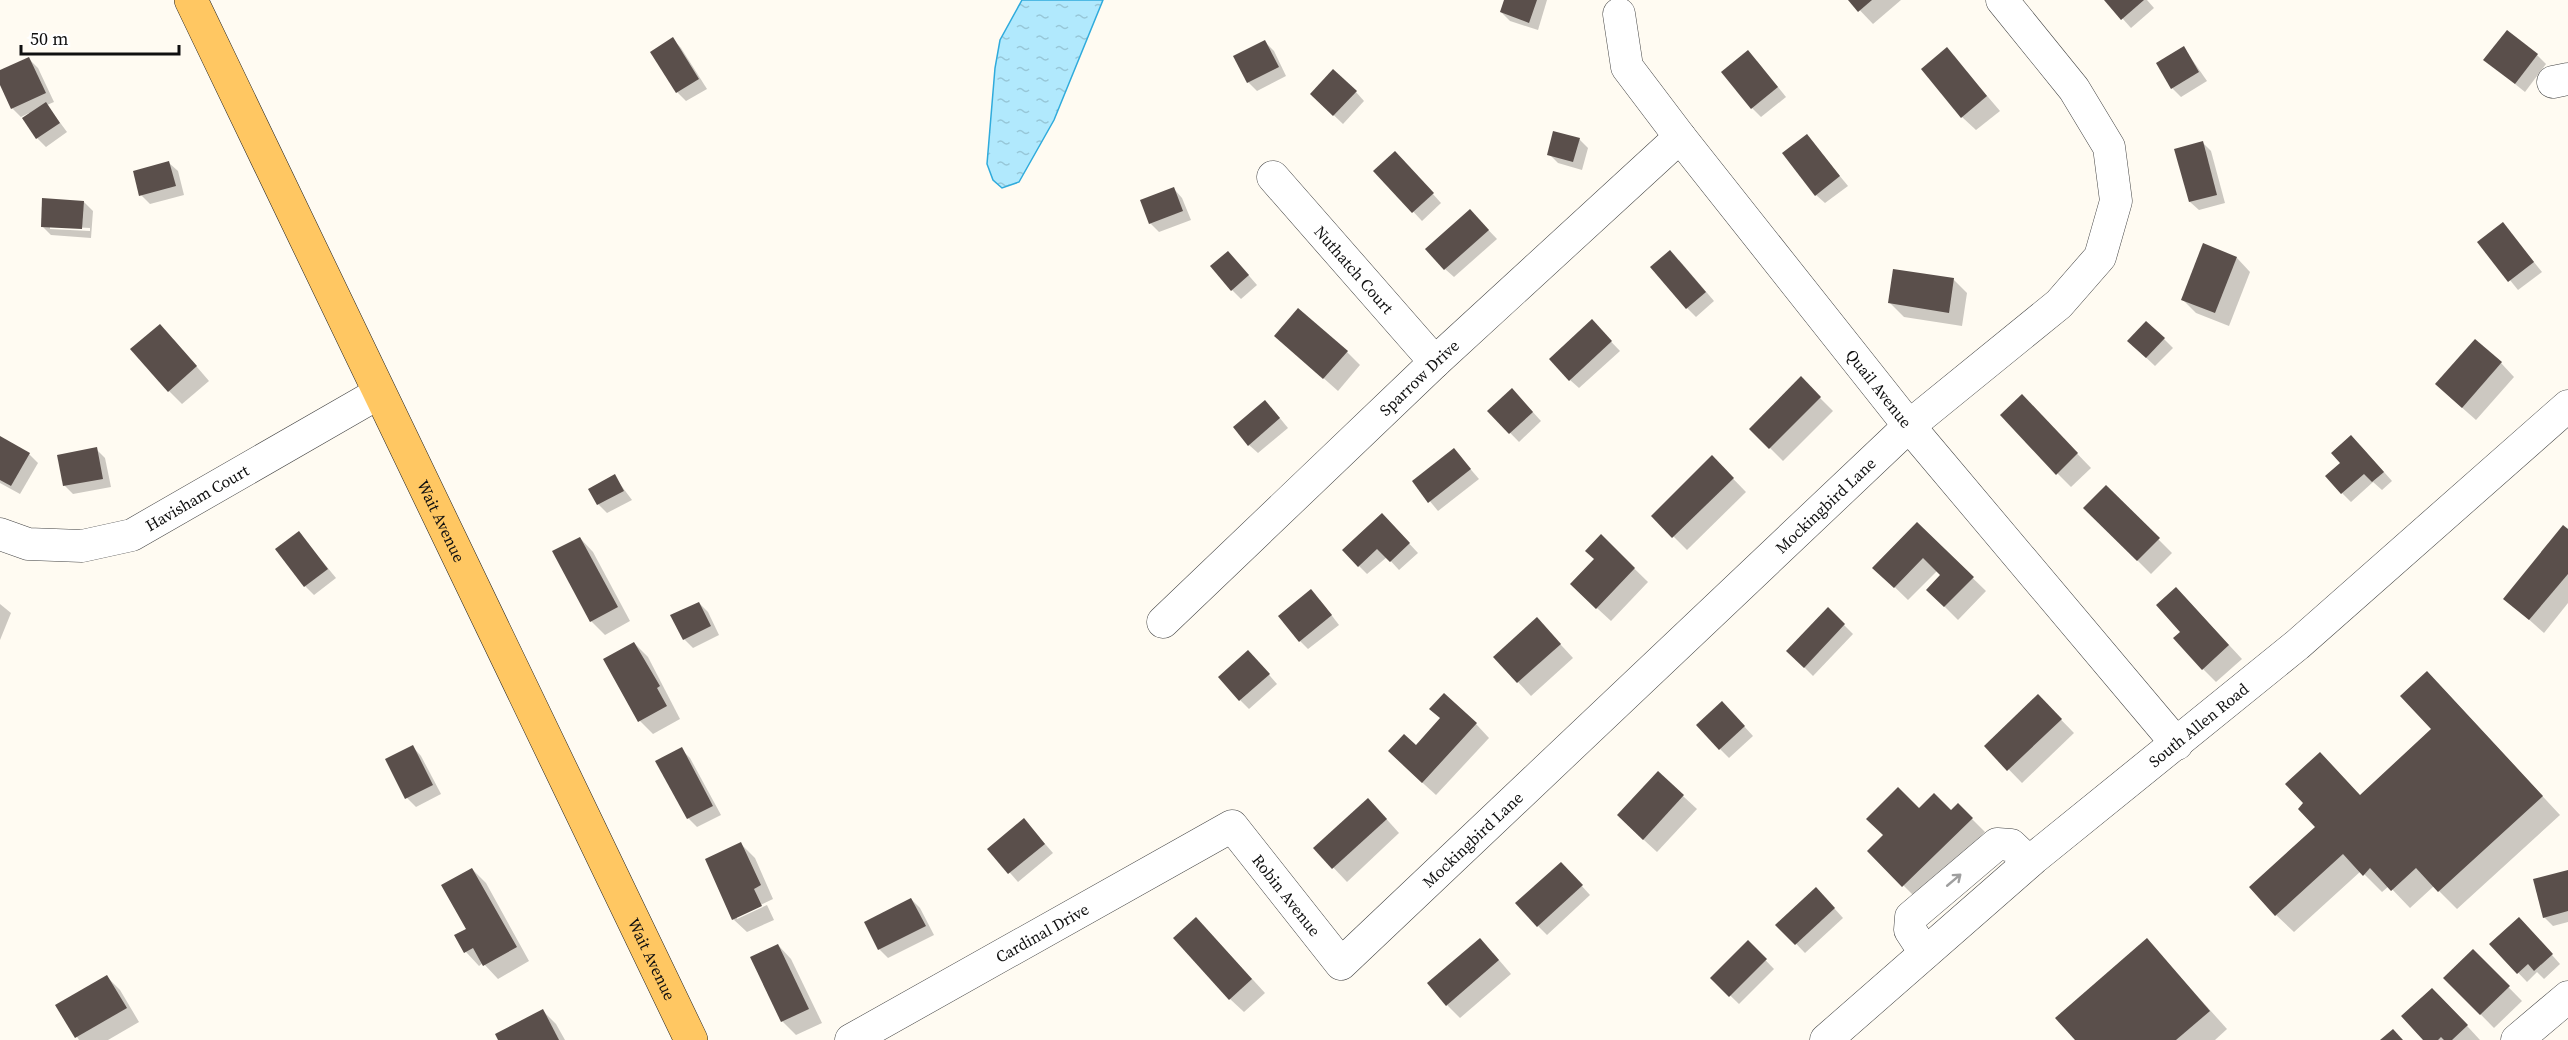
<svg xmlns="http://www.w3.org/2000/svg" width="2568" height="1040" font-family="'Source Serif 4',serif">
  <style>
    .water { fill: url(#water-ripples); stroke: #2fabdc; stroke-width: 1.5 }
    .shadow { fill: #0003; fill-rule: evenodd }
    .building { fill: #5a4f4b }
    .lines { fill: none; stroke-linecap: round; stroke-linejoin: round }
    .minor-casing { stroke: #434343; stroke-width: 33 }
    .major-casing { stroke: #212121; stroke-width: 34 }
    .minor { stroke: #fff; stroke-width: 32 }
    .major { stroke: #ffc762; stroke-width: 33 }
    .oneway { stroke: #9f9f9f }
    .labels { text-anchor: middle; stroke-width: 6; stroke-linejoin: round; paint-order: stroke }
    .street-label { font-size: 16px; fill: #101010; stroke: #fff }
  </style>
  <defs>
    <pattern id="water-ripples" width="26" height="14" patternUnits="userSpaceOnUse" patternTransform="scale(1.5)"><rect width="26" height="14" fill="#b1e9fd"/><path d="M2 4q2-2 4 0t4 0M15 11q2-2 4 0t4 0" fill="none" stroke="#97c7d8"/></pattern>
  </defs>
  <rect width="100%" height="100%" fill="#fffbf2"/>
  <path class="water" d="M1022 0H1103L1054 120 1019 182 1002 188 993 180 987 164 995 68 1000 40Z"/>
  <g class="shadow">
    <path d="M1506 0H1547L1538 30 1510 21 1501 12Z"/>
    <path d="M1850 0H1901L1873 24Z"/>
    <path d="M2106 0H2147L2154 8 2131 28Z"/>
    <path d="M673 39 681 48 707 89 686 101 677 92 652 52Z"/>
    <path d="M1265 42 1274 51 1286 76 1257 91 1248 82Z"/>
    <path d="M2184 48 2207 81 2181 97 2172 88Z"/>
    <path d="M1947 49 2000 111 1976 130 1962 117Z"/>
    <path d="M2537 55 2546 64 2525 92 2485 60Z"/>
    <path d="M29 59 38 68 54 102 47 105 67 132 46 147 37 138 29 113 21 117 12 108 0 82V72Z"/>
    <path d="M1757 61 1786 97 1761 117 1752 108Z"/>
    <path d="M1356 92 1364 101 1343 124 1321 103Z"/>
    <path d="M1807 136 1848 186 1825 203 1816 195Z"/>
    <path d="M1579 139 1588 148 1582 170 1558 163 1549 154Z"/>
    <path d="M2202 142 2211 151 2225 203 2199 210 2190 202Z"/>
    <path d="M1404 162 1441 203 1422 221 1375 171Z"/>
    <path d="M169 163 178 171 184 195 150 204 141 195Z"/>
    <path d="M1174 189 1182 198 1191 220 1159 232 1150 223Z"/>
    <path d="M84 202 93 211 91 238 51 235 42 226ZM50 226 90 228V231L50 229Z"/>
    <path d="M1479 220 1497 239 1454 277 1445 269Z"/>
    <path d="M2503 224 2542 272 2518 290 2480 243Z"/>
    <path d="M2237 258 2250 272 2229 326 2196 313 2182 299Z"/>
    <path d="M1679 260 1714 301 1696 317 1687 308Z"/>
    <path d="M1237 262 1257 285 1241 299 1232 290Z"/>
    <path d="M1953 279 1967 293 1962 326 1904 317 1890 303Z"/>
    <path d="M1600 330 1620 351 1579 388 1570 380Z"/>
    <path d="M1276 336 1347 352 1360 365 1338 391Z"/>
    <path d="M173 339 209 381 182 404 169 391Z"/>
    <path d="M2164 339 2173 348 2155 366 2138 350Z"/>
    <path d="M2501 363 2514 377 2476 420 2450 397Z"/>
    <path d="M1801 379 1833 411 1783 461 1751 429Z"/>
    <path d="M1521 399 1541 421 1519 442 1489 411Z"/>
    <path d="M2035 410 2091 468 2071 487 2057 473Z"/>
    <path d="M1274 411 1288 428 1258 453 1249 445Z"/>
    <path d="M0 437 29 454 38 463 20 494 0 483Z"/>
    <path d="M2360 445 2392 481 2382 490 2373 482 2351 502 2342 493Z"/>
    <path d="M96 449 105 458 111 487 73 494 64 485Z"/>
    <path d="M1454 450 1479 479 1438 511 1414 482Z"/>
    <path d="M1712 457 1746 492 1687 550 1653 516Z"/>
    <path d="M614 476 632 500 607 513 598 504Z"/>
    <path d="M2106 487 2172 553 2151 574 2085 508Z"/>
    <path d="M1391 524 1418 553 1399 570 1387 557 1367 574 1359 566Z"/>
    <path d="M1917 524 1986 591 1958 620 1928 590 1942 575 1937 571 1908 600 1874 567Z"/>
    <path d="M2568 531V603L2544 633 2505 598Z"/>
    <path d="M299 533 336 578 314 595 305 586Z"/>
    <path d="M1601 536 1648 582 1611 621 1586 598Z"/>
    <path d="M580 538 593 552 630 621 605 635 591 621 554 552Z"/>
    <path d="M1320 600 1339 625 1308 649 1300 641Z"/>
    <path d="M2189 602 2242 659 2216 682 2203 669 2182 632Z"/>
    <path d="M699 603 708 612 719 635 693 648 684 639Z"/>
    <path d="M0 604 11 613 0 640Z"/>
    <path d="M1828 609 1853 634 1813 676 1788 651Z"/>
    <path d="M1550 633 1573 658 1531 696 1518 682Z"/>
    <path d="M634 643 648 657 680 719 653 734 640 721Z"/>
    <path d="M1257 661 1277 684 1249 709 1240 700Z"/>
    <path d="M2445 691 2560 815 2457 909 2434 886 2410 908 2389 886 2382 892 2361 871 2294 932 2276 915 2360 797 2433 730Z"/>
    <path d="M2038 696 2074 733 2022 783 1986 746Z"/>
    <path d="M1731 712 1753 736 1729 758 1720 749Z"/>
    <path d="M1476 724 1489 738 1436 795 1403 765 1416 747Z"/>
    <path d="M413 747 421 756 441 794 416 807 407 798Z"/>
    <path d="M681 749 690 758 721 815 697 827 688 818Z"/>
    <path d="M1658 773 1697 809 1657 852 1632 829Z"/>
    <path d="M1958 805 1985 832 1917 899 1869 851 1919 810 1951 812Z"/>
    <path d="M1381 813 1399 833 1347 882 1315 848Z"/>
    <path d="M1032 829 1053 853 1018 882 989 849Z"/>
    <path d="M741 844 755 858 773 899 737 916V919L767 905 774 920 747 932 733 919Z"/>
    <path d="M472 869 486 883 529 961 498 979 483 963 479 966 466 952Z"/>
    <path d="M2568 872V922L2553 926 2544 917Z"/>
    <path d="M1570 873 1590 895 1547 935 1538 926Z"/>
    <path d="M1825 898 1843 918 1805 953 1778 925Z"/>
    <path d="M911 899 920 908 934 935 888 958 879 949 866 923Z"/>
    <path d="M2528 928 2560 964 2544 979 2537 972 2527 982 2491 944Z"/>
    <path d="M1210 933 1265 993 1244 1012 1230 999Z"/>
    <path d="M2147 940 2227 1029 2215 1040H2077Z"/>
    <path d="M1748 942 1774 969 1739 1004 1712 978Z"/>
    <path d="M778 945 791 959 822 1023 796 1035 782 1021Z"/>
    <path d="M2473 951 2522 1001 2494 1028 2445 978Z"/>
    <path d="M1493 953 1511 974 1460 1018 1447 1005Z"/>
    <path d="M107 977 120 990 139 1022 108 1040H79L58 1006Z"/>
    <path d="M2446 1003 2480 1040H2425Z"/>
    <path d="M543 1011 556 1024 565 1040H500Z"/>
  </g>
  <g class="building">
    <path d="M1504 0H1537L1529 23 1500 12Z"/>
    <path d="M1848 0H1872L1858 12Z"/>
    <path d="M2104 0H2144L2121 20Z"/>
    <path d="M2507 30 2538 54 2515 84 2483 60Z"/>
    <path d="M673 37 699 79 676 93 650 52Z"/>
    <path d="M1265 40 1279 67 1247 83 1233 56Z"/>
    <path d="M2184 46 2199 72 2171 89 2156 63Z"/>
    <path d="M1947 47 1987 96 1961 118 1921 69Z"/>
    <path d="M1748 50 1778 87 1751 109 1721 72Z"/>
    <path d="M29 57 46 93 11 109 0 85V70Z"/>
    <path d="M1333 69 1357 91 1333 116 1310 94Z"/>
    <path d="M46 102 60 123 36 139 22 118Z"/>
    <path d="M1553 131 1580 138 1573 162 1547 155Z"/>
    <path d="M1807 134 1840 176 1815 196 1782 153Z"/>
    <path d="M2203 141 2217 195 2189 202 2174 149Z"/>
    <path d="M1395 151 1434 193 1412 213 1373 171Z"/>
    <path d="M169 161 176 186 139 196 133 171Z"/>
    <path d="M1174 187 1183 211 1149 224 1140 200Z"/>
    <path d="M42 198 84 201 82 229 41 227Z"/>
    <path d="M1470 209 1489 230 1444 270 1425 249Z"/>
    <path d="M2503 222 2534 262 2508 282 2477 242Z"/>
    <path d="M2203 243 2237 257 2215 313 2181 300Z"/>
    <path d="M1670 250 1706 292 1686 309 1650 267Z"/>
    <path d="M1228 251 1249 275 1231 291 1210 266Z"/>
    <path d="M1893 269 1954 278 1949 313 1888 303Z"/>
    <path d="M1298 308 1348 351 1323 379 1274 336Z"/>
    <path d="M1592 319 1612 341 1569 381 1549 359Z"/>
    <path d="M2146 321 2165 338 2146 358 2127 341Z"/>
    <path d="M160 324 197 366 168 392 130 349Z"/>
    <path d="M2475 339 2502 362 2462 408 2435 384Z"/>
    <path d="M1801 376 1821 397 1769 449 1749 429Z"/>
    <path d="M1512 388 1533 412 1509 434 1487 411Z"/>
    <path d="M2022 394 2078 453 2056 475 2000 415Z"/>
    <path d="M1265 400 1280 418 1248 446 1233 427Z"/>
    <path d="M2351 435 2384 472 2372 482 2364 474 2341 494 2325 476 2340 463 2331 453Z"/>
    <path d="M0 436 30 453 11 486 0 480Z"/>
    <path d="M97 447 103 479 63 486 57 455Z"/>
    <path d="M1454 448 1471 469 1428 503 1412 481Z"/>
    <path d="M1712 455 1734 478 1672 538 1651 516Z"/>
    <path d="M615 474 624 491 597 505 588 489Z"/>
    <path d="M2106 485 2160 538 2137 561 2083 508Z"/>
    <path d="M1382 513 1410 543 1390 562 1377 549 1358 567 1342 550Z"/>
    <path d="M1917 522 1974 577 1944 607 1926 590 1940 575 1923 558 1894 588 1872 568Z"/>
    <path d="M2563 525 2568 529V574L2529 620 2503 599Z"/>
    <path d="M299 531 328 569 304 587 275 549Z"/>
    <path d="M1601 534 1635 568 1596 609 1570 584 1594 559 1585 551Z"/>
    <path d="M580 537 618 607 590 622 552 551Z"/>
    <path d="M2176 587 2229 645 2202 670 2173 638 2180 632 2156 605Z"/>
    <path d="M1311 589 1332 615 1299 642 1278 616Z"/>
    <path d="M699 602 711 626 683 640 670 615Z"/>
    <path d="M1828 607 1845 624 1804 668 1786 651Z"/>
    <path d="M1537 617 1561 644 1517 683 1493 657Z"/>
    <path d="M634 642 660 686 657 688 667 706 638 722 603 659Z"/>
    <path d="M1248 650 1270 674 1239 701 1218 677Z"/>
    <path d="M2427 671 2543 796 2438 892 2416 868 2391 891 2370 868 2363 876 2343 854 2275 916 2249 887 2315 827 2298 809 2303 803 2285 784 2320 752 2360 795 2431 729 2400 696Z"/>
    <path d="M1444 693 1477 723 1422 783 1388 751 1404 734 1416 745 1440 718 1429 709Z"/>
    <path d="M2038 694 2062 719 2007 771 1984 746Z"/>
    <path d="M1722 701 1745 726 1719 750 1696 725Z"/>
    <path d="M413 745 433 785 405 799 385 759Z"/>
    <path d="M682 747 713 806 687 819 655 761Z"/>
    <path d="M1658 771 1684 795 1643 840 1617 815Z"/>
    <path d="M1898 787 1919 808 1934 793 1951 810 1958 803 1973 818 1902 887 1867 851 1883 835 1866 819Z"/>
    <path d="M1368 798 1387 819 1332 869 1313 848Z"/>
    <path d="M1024 818 1045 844 1008 874 987 849Z"/>
    <path d="M741 842 761 885 754 889 762 906 732 920 705 859Z"/>
    <path d="M1561 862 1583 885 1537 927 1515 903Z"/>
    <path d="M472 868 517 947 483 966 473 948 464 953 454 935 466 929 441 885Z"/>
    <path d="M2568 870V911L2543 918 2533 879Z"/>
    <path d="M1816 887 1835 908 1795 945 1775 925Z"/>
    <path d="M911 898 926 926 878 950 864 922Z"/>
    <path d="M1196 917 1252 979 1229 1000 1173 938Z"/>
    <path d="M2519 917 2553 954 2534 971 2528 964 2517 974 2489 944Z"/>
    <path d="M1480 938 1499 960 1446 1006 1427 983Z"/>
    <path d="M2147 938 2210 1011 2176 1040H2075L2055 1018Z"/>
    <path d="M1748 940 1767 959 1729 997 1710 978Z"/>
    <path d="M778 944 809 1009 781 1022 750 957Z"/>
    <path d="M2473 949 2510 986 2480 1015 2443 978Z"/>
    <path d="M107 975 127 1008 75 1038 55 1005Z"/>
    <path d="M2432 988 2468 1025 2452 1040H2444L2441 1037 2438 1040H2423L2401 1016Z"/>
    <path d="M543 1009 559 1040H498L495 1034Z"/>
    <path d="M2393 1029 2403 1040H2380Z"/>
  </g>
  <g class="lines">
    <defs>
      <g id="minor">
        <path id="s1" d="M1619 14 1627 67 1680 137 1909 426 2177 744"/>
        <path d="M2553 82 2568 79"/>
        <path id="s2" d="M1273 177 1435 362"/>
        <path id="s3" d="M0 534 28 544 82 546 132 535 379 393"/>
        <path id="s4" d="M1163 622 1435 362 1680 137"/>
        <path d="M1925 953 1910 930 1911 917 1997 844 2011 845 2029 862"/>
        <path id="s5" d="M851 1040 1232 826 1341 964 1909 426 2059 304 2100 257 2116 201 2109 147 2074 89 2002 0"/>
        <path id="s6" d="M1826 1040 2034 858 2297 645 2568 406"/>
        <path d="M2517 1040 2568 997"/>
      </g>
      <g id="major">
        <path id="s7" d="M191 0 691 1040"/>
      </g>
    </defs>
    <use href="#minor" class="minor-casing"/>
    <use href="#major" class="major-casing"/>
    <use href="#minor" class="minor"/>
    <use href="#major" class="major"/>
  </g>
  <defs><path id="oneway-shaft" d="M-6 0H5M1.5-3L5.5 0L1.5 3" fill="none" stroke-width="1.6" stroke-linecap="round" stroke-linejoin="round" transform="scale(1.5)"/></defs>
  <use class="oneway" href="#oneway-shaft" transform="translate(1954 880) rotate(-40)"/>
  <g class="labels">
    <g class="street-label">
      <text dy="6" stroke="none"><textPath href="#s2" startOffset="123">Nuthatch Court</textPath></text>
      <text dy="6" stroke="none"><textPath href="#s4" startOffset="354">Sparrow Drive</textPath></text>
      <text dy="6" stroke="none"><textPath href="#s1" startOffset="462">Quail Avenue</textPath></text>
      <text dy="6" stroke="none"><textPath href="#s3" startOffset="210">Havisham Court</textPath></text>
      <text dy="6" stroke="none"><textPath href="#s5" startOffset="1280">Mockingbird Lane</textPath></text>
      <text dy="6" stroke="none"><textPath href="#s7" startOffset="578">Wait Avenue</textPath></text>
      <text dy="6" stroke="none"><textPath href="#s6" startOffset="488">South Allen Road</textPath></text>
      <text dy="6" stroke="none"><textPath href="#s5" startOffset="794">Mockingbird Lane</textPath></text>
      <text dy="6" stroke="none"><textPath href="#s5" startOffset="525">Robin Avenue</textPath></text>
      <text dy="6" stroke="none"><textPath href="#s5" startOffset="219">Cardinal Drive</textPath></text>
      <text dy="6" stroke="none"><textPath href="#s7" startOffset="1064">Wait Avenue</textPath></text>
    </g>
  </g>
  <path d="M21 45v9h158v-9" fill="none" stroke="#101010" stroke-width="3"/>
  <text x="30" y="45" font-size="18" fill="#101010" stroke="#ffffff" stroke-width="4.5" paint-order="stroke">50 m</text>
</svg>
